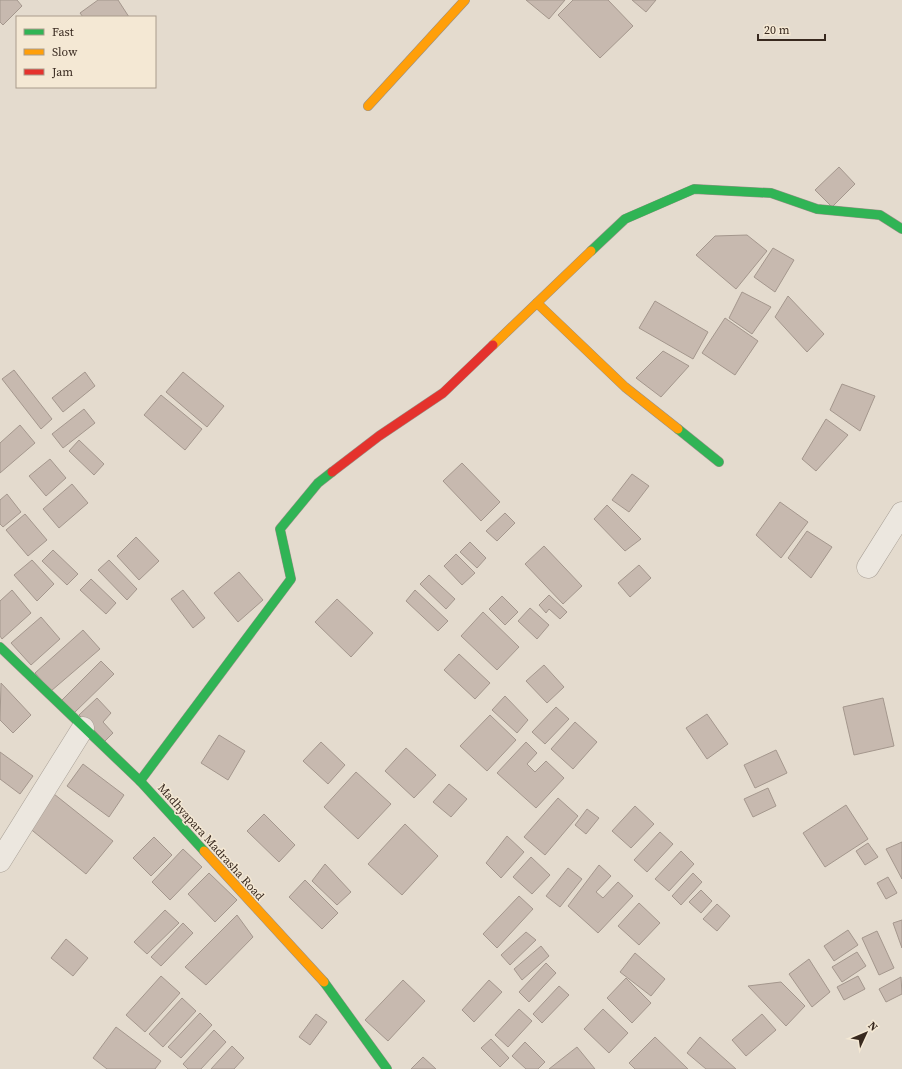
<svg xmlns="http://www.w3.org/2000/svg" width="902" height="1069" font-family="'Source Serif 4',serif">
  <style>
    .building { fill: #c7b9af; stroke: #a4978d }
    .lines { fill: none; stroke-linecap: round; stroke-linejoin: round }
    .street-casing { stroke: #a9a097; stroke-width: 23 }
    .fast-casing { stroke: #999087; stroke-width: 10 }
    .slow-casing { stroke: #999087; stroke-width: 10 }
    .jam-casing { stroke: #999087; stroke-width: 10 }
    .street { stroke: #ece7df; stroke-width: 22 }
    .fast { stroke: #30b455; stroke-width: 9 }
    .slow { stroke: #ff9f0a; stroke-width: 9 }
    .jam { stroke: #e5322d; stroke-width: 9 }
    .labels { text-anchor: middle; stroke-width: 3; stroke-linejoin: round; paint-order: stroke }
    .street-label { font-size: 12px; fill: #38291f; stroke: #f4e8d4 }
  </style>
  <rect width="100%" height="100%" fill="#e4dbce"/>
  <g class="building">
    <path d="M0 0H17L22 6 3 25 0 22Z"/>
    <path d="M98 0H118L129 17H83L80 13Z"/>
    <path d="M526 0H565L549 19Z"/>
    <path d="M573 0H608L633 26 600 58 558 15Z"/>
    <path d="M632 0H656L646 12Z"/>
    <path d="M839 167 855 184 832 207 815 190Z"/>
    <path d="M747 235 767 251 736 289 696 255 715 236Z"/>
    <path d="M773 248 794 260 775 292 754 277Z"/>
    <path d="M742 292 771 307 752 334 729 318Z"/>
    <path d="M788 296 824 334 807 352 775 317Z"/>
    <path d="M655 301 708 332 693 359 639 328Z"/>
    <path d="M725 318 758 341 735 375 702 353Z"/>
    <path d="M663 351 689 366 661 397 636 378Z"/>
    <path d="M14 370 52 419 41 429 2 379Z"/>
    <path d="M85 372 95 386 63 412 52 398Z"/>
    <path d="M183 372 224 406 207 427 166 392Z"/>
    <path d="M842 384 875 396 860 431 830 410Z"/>
    <path d="M161 395 202 429 185 450 144 415Z"/>
    <path d="M84 409 95 423 63 448 52 434Z"/>
    <path d="M826 419 848 435 816 471 802 459Z"/>
    <path d="M20 425 35 443 0 473V443Z"/>
    <path d="M79 440 104 464 94 475 69 451Z"/>
    <path d="M50 459 66 478 46 496 29 476Z"/>
    <path d="M462 463 500 502 481 521 443 481Z"/>
    <path d="M632 474 649 486 629 512 612 500Z"/>
    <path d="M72 484 88 503 59 528 43 509Z"/>
    <path d="M7 494 21 512 3 527 0 524V500Z"/>
    <path d="M780 502 808 522 781 558 756 535Z"/>
    <path d="M607 505 641 539 625 551 594 519Z"/>
    <path d="M505 513 515 523 497 541 486 531Z"/>
    <path d="M25 514 47 540 28 556 6 530Z"/>
    <path d="M807 531 832 547 811 578 788 558Z"/>
    <path d="M136 537 159 561 139 580 117 556Z"/>
    <path d="M470 542 486 558 477 568 460 552Z"/>
    <path d="M544 546 582 586 563 604 525 564Z"/>
    <path d="M53 550 78 574 67 585 42 561Z"/>
    <path d="M456 554 475 573 462 585 444 566Z"/>
    <path d="M32 560 54 584 37 601 14 575Z"/>
    <path d="M109 560 137 589 127 600 98 570Z"/>
    <path d="M639 565 651 578 630 597 618 583Z"/>
    <path d="M239 572 263 600 238 622 214 593Z"/>
    <path d="M429 575 455 599 446 609 420 584Z"/>
    <path d="M91 579 116 603 106 614 80 590Z"/>
    <path d="M12 590 31 613 2 639 0 636V601Z"/>
    <path d="M183 590 205 618 193 628 171 599Z"/>
    <path d="M415 590 448 621 438 631 406 601Z"/>
    <path d="M549 595 567 612 560 619 549 609 546 613 539 605Z"/>
    <path d="M502 596 518 612 505 625 489 609Z"/>
    <path d="M337 599 373 633 351 657 315 622Z"/>
    <path d="M530 608 549 625 537 639 518 621Z"/>
    <path d="M483 612 519 647 497 670 461 636Z"/>
    <path d="M41 617 60 639 31 665 11 643Z"/>
    <path d="M83 630 100 649 51 691 35 673Z"/>
    <path d="M459 654 490 683 475 699 444 670Z"/>
    <path d="M101 661 114 674 74 713 62 700Z"/>
    <path d="M544 665 564 687 547 703 526 681Z"/>
    <path d="M1 683 31 715 13 733 0 720Z"/>
    <path d="M505 696 528 720 517 733 492 710Z"/>
    <path d="M97 698 111 713 103 722 113 733 105 741 79 715Z"/>
    <path d="M883 698 894 746 854 755 843 707Z"/>
    <path d="M556 707 569 719 545 744 532 732Z"/>
    <path d="M707 714 728 744 707 759 686 728Z"/>
    <path d="M490 715 516 740 487 771 460 746Z"/>
    <path d="M575 722 597 742 573 769 551 749Z"/>
    <path d="M219 735 245 751 228 780 201 763Z"/>
    <path d="M321 742 345 765 328 784 303 761Z"/>
    <path d="M526 742 537 753 527 764 535 772 546 761 564 778 536 808 497 773Z"/>
    <path d="M406 748 436 775 414 798 385 771Z"/>
    <path d="M776 750 787 773 755 788 744 765Z"/>
    <path d="M0 752 33 776 20 794 0 779Z"/>
    <path d="M83 764 124 795 109 817 67 786Z"/>
    <path d="M356 772 391 804 358 839 324 807Z"/>
    <path d="M449 784 467 799 451 817 433 802Z"/>
    <path d="M768 788 776 806 753 817 744 799Z"/>
    <path d="M54 794 113 841 86 874 28 827Z"/>
    <path d="M558 798 578 816 545 855 524 837Z"/>
    <path d="M846 805 868 839 825 867 803 833Z"/>
    <path d="M635 806 654 824 631 848 612 831Z"/>
    <path d="M587 809 599 818 586 834 575 825Z"/>
    <path d="M264 814 295 845 279 862 247 831Z"/>
    <path d="M405 824 438 856 402 895 368 864Z"/>
    <path d="M660 832 673 844 647 872 634 860Z"/>
    <path d="M507 836 524 852 501 878 486 863Z"/>
    <path d="M154 837 172 855 151 876 133 858Z"/>
    <path d="M902 842V879L886 849Z"/>
    <path d="M868 843 878 857 865 865 856 851Z"/>
    <path d="M183 849 202 867 170 900 152 882Z"/>
    <path d="M681 851 694 864 669 891 655 879Z"/>
    <path d="M531 857 550 875 532 894 513 877Z"/>
    <path d="M325 864 351 892 337 905 312 881Z"/>
    <path d="M599 865 611 876 596 892 603 898 618 882 633 896 598 933 568 906Z"/>
    <path d="M568 868 582 879 560 907 546 896Z"/>
    <path d="M209 873 237 900 215 922 188 894Z"/>
    <path d="M693 873 702 882 681 905 672 896Z"/>
    <path d="M888 877 897 893 886 899 877 883Z"/>
    <path d="M305 880 338 913 322 929 289 897Z"/>
    <path d="M701 890 712 901 701 913 689 902Z"/>
    <path d="M519 896 533 909 497 948 483 934Z"/>
    <path d="M639 903 660 923 639 945 618 926Z"/>
    <path d="M717 904 730 916 717 931 703 919Z"/>
    <path d="M165 910 179 923 147 954 134 942Z"/>
    <path d="M237 915 253 937 206 985 185 967Z"/>
    <path d="M902 920V948L893 923Z"/>
    <path d="M183 923 193 933 161 966 151 957Z"/>
    <path d="M848 930 858 945 834 961 824 946Z"/>
    <path d="M877 931 894 968 879 975 862 938Z"/>
    <path d="M526 932 536 940 510 965 501 955Z"/>
    <path d="M66 939 88 958 73 976 51 958Z"/>
    <path d="M541 946 549 956 522 980 514 969Z"/>
    <path d="M857 952 866 966 842 982 832 967Z"/>
    <path d="M635 953 665 979 651 996 620 972Z"/>
    <path d="M809 959 830 992 812 1007 789 974Z"/>
    <path d="M546 963 556 973 529 1002 519 992Z"/>
    <path d="M161 976 180 993 145 1032 126 1015Z"/>
    <path d="M858 976 865 989 844 1000 837 987Z"/>
    <path d="M901 977 902 994 886 1002 879 989Z"/>
    <path d="M626 978 651 1003 632 1023 607 998Z"/>
    <path d="M403 980 425 1001 388 1041 365 1020Z"/>
    <path d="M489 980 502 992 474 1022 462 1010Z"/>
    <path d="M781 982 805 1006 786 1026 748 986Z"/>
    <path d="M559 986 569 995 542 1023 533 1014Z"/>
    <path d="M182 998 196 1011 163 1047 149 1034Z"/>
    <path d="M519 1009 532 1021 508 1047 495 1035Z"/>
    <path d="M603 1009 628 1033 609 1053 584 1029Z"/>
    <path d="M200 1013 212 1025 181 1058 168 1047Z"/>
    <path d="M316 1014 327 1022 310 1045 299 1037Z"/>
    <path d="M762 1014 776 1030 746 1056 732 1040Z"/>
    <path d="M116 1027 161 1061 155 1069H107L93 1058Z"/>
    <path d="M214 1030 226 1042 201 1069H188L183 1064Z"/>
    <path d="M655 1037 688 1069H635L629 1063Z"/>
    <path d="M700 1037 736 1069H706L687 1053Z"/>
    <path d="M491 1039 509 1058 500 1067 481 1048Z"/>
    <path d="M525 1042 545 1062 538 1069H526L512 1056Z"/>
    <path d="M232 1046 244 1058 234 1069H211Z"/>
    <path d="M577 1047 595 1069H549Z"/>
    <path d="M423 1057 436 1069H411Z"/>
  </g>
  <g class="lines">
    <defs>
      <g id="street">
        <path d="M868 567 902 513"/>
        <path d="M0 861 83 728"/>
      </g>
      <g id="fast">
        <path d="M591 251 625 219 694 189 771 193 817 209 880 215 902 229"/>
        <path d="M678 429 719 462"/>
        <path d="M0 647 140 781 204 851"/>
        <path d="M140 781 291 579 280 529 318 483 332 472"/>
        <path d="M324 982 387 1069"/>
      </g>
      <g id="slow">
        <path d="M368 106 465 0"/>
        <path d="M537 303 625 387 678 429"/>
        <path d="M493 345 591 251"/>
        <path d="M204 851 324 982"/>
      </g>
      <path id="jam" d="M332 472 379 436 443 393 493 345"/>
    </defs>
    <use href="#street" class="street-casing"/>
    <use href="#fast" class="fast-casing"/>
    <use href="#slow" class="slow-casing"/>
    <use href="#jam" class="jam-casing"/>
    <use href="#street" class="street"/>
    <use href="#fast" class="fast"/>
    <use href="#slow" class="slow"/>
    <use href="#jam" class="jam"/>
  </g>
  <g class="labels">
    <g class="street-label">
      <text transform="translate(211 842) rotate(48)" y="4">Madhyapara Madrasha Road</text>
    </g>
  </g>
  <rect x="16" y="16" width="140" height="72" fill="#f4e8d4" stroke="#a99c8c"/>
  <rect x="24" y="29" width="20" height="6" fill="#30b455" stroke="#a99c8c"/>
  <text x="52" y="36" font-size="12" fill="#38291f">Fast</text>
  <rect x="24" y="49" width="20" height="6" fill="#ff9f0a" stroke="#a99c8c"/>
  <text x="52" y="56" font-size="12" fill="#38291f">Slow</text>
  <rect x="24" y="69" width="20" height="6" fill="#e5322d" stroke="#a99c8c"/>
  <text x="52" y="76" font-size="12" fill="#38291f">Jam</text>
  <g transform="translate(866 1033) rotate(46)" stroke="#f4e8d4" stroke-width="3" paint-order="stroke">
  <path d="M0-3L7 15L0 10L-7 15Z" fill="#38291f"/>
  <text y="-6" font-size="11" font-weight="bold" text-anchor="middle" fill="#38291f">N</text>
  </g>
  <path d="M758 34v6h67v-6" fill="none" stroke="#38291f" stroke-width="2"/>
  <text x="764" y="34" font-size="12" fill="#38291f" stroke="#f4e8d4" stroke-width="3" paint-order="stroke">20 m</text>
</svg>
